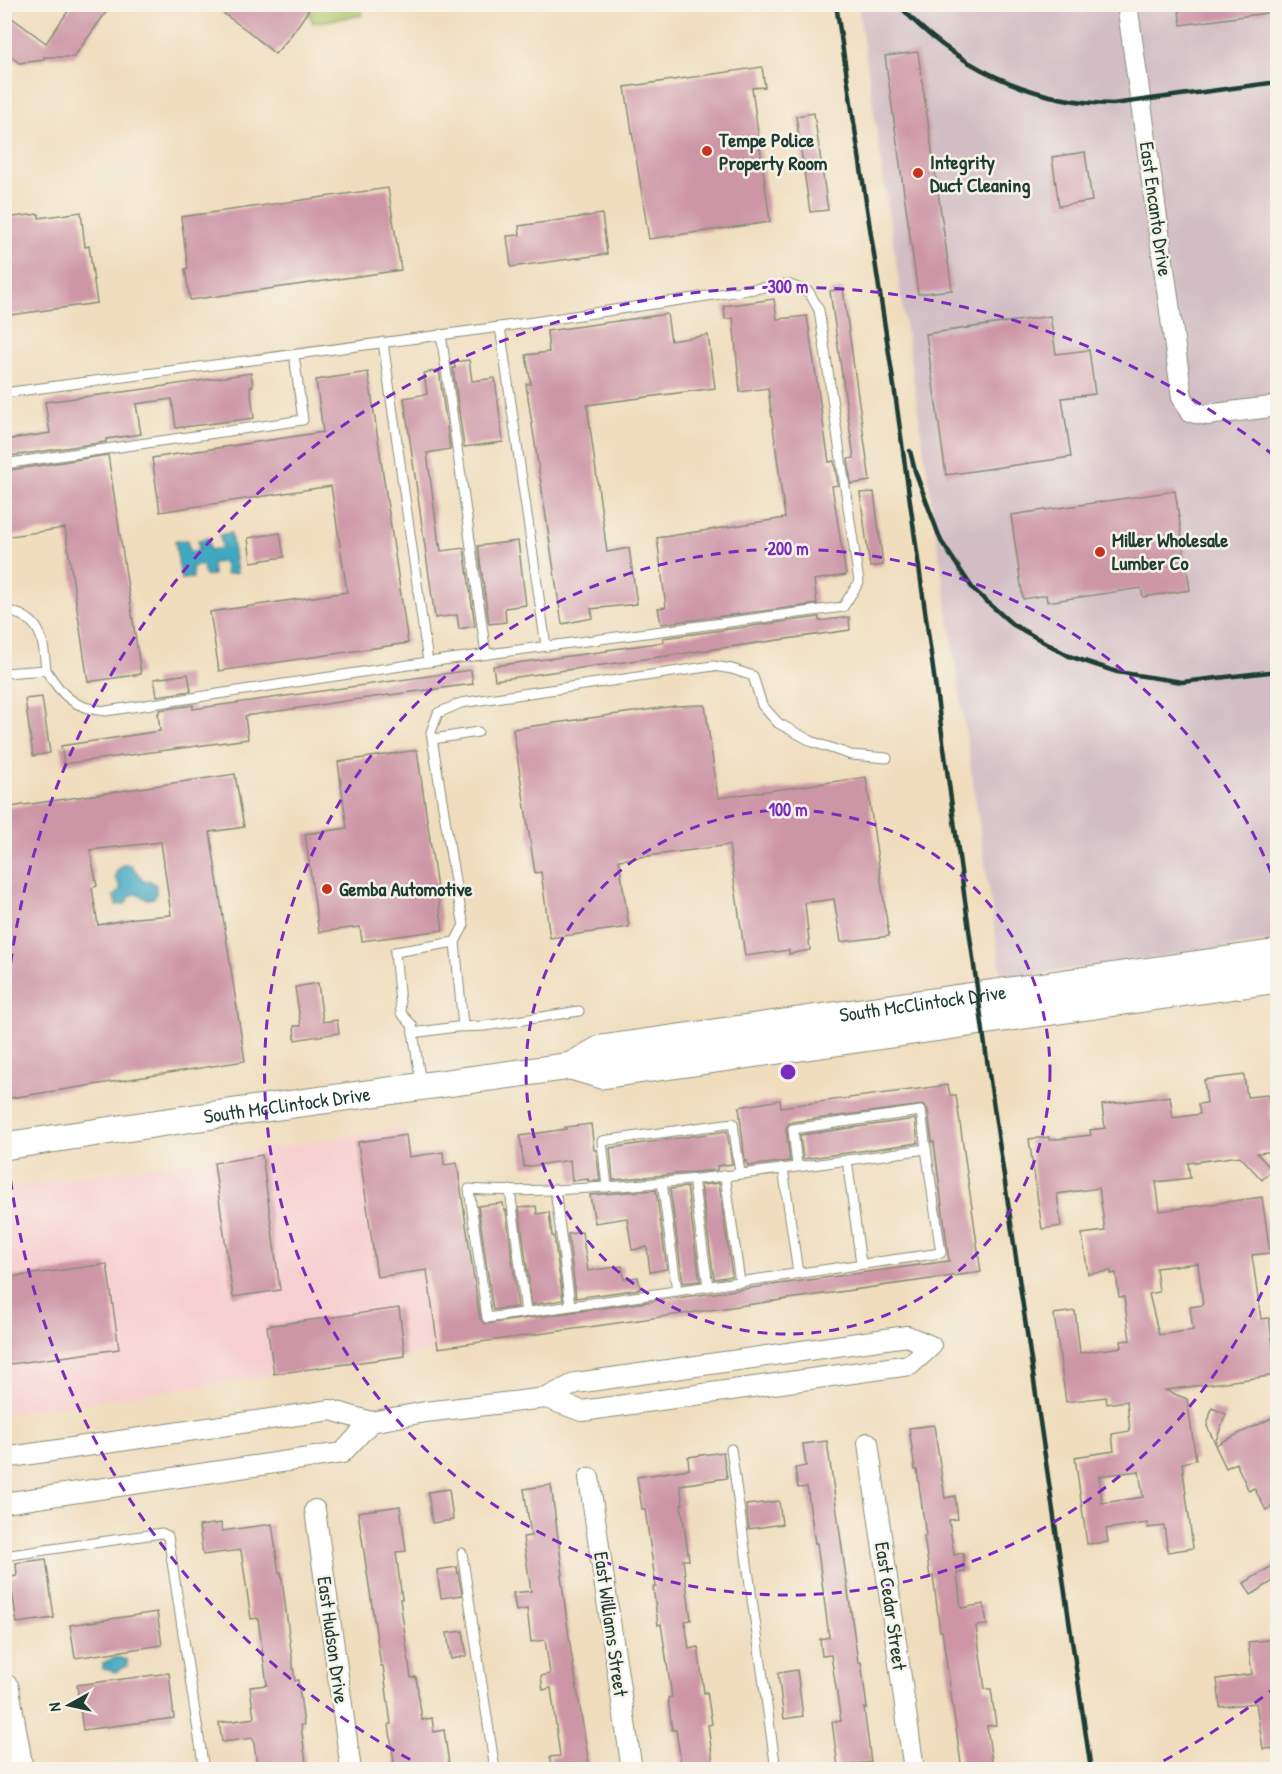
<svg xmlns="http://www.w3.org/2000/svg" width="1282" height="1774" font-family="'Patrick Hand',sans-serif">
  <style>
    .built { fill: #f7cfd0 }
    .industrial { fill: #d2bdc5 }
    .green { fill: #aec469; stroke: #66804e; stroke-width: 1.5 }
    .water { fill: #41a8c1; stroke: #30727a; stroke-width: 1.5 }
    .building { fill: #cd96a7; fill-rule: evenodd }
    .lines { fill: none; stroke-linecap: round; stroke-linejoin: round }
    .service-casing { stroke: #888d78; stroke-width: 11 }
    .minor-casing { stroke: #888d78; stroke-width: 22 }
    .secondary-casing { stroke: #888d78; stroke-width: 29 }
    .primary-casing { stroke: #888d78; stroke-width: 32 }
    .service { stroke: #fff; stroke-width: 9 }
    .minor { stroke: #fff; stroke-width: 20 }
    .secondary { stroke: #fff; stroke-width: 27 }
    .primary { stroke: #fff; stroke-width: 30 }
    .rail { stroke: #1f3d34; stroke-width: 4.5 }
    .ring { fill: none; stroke: #7b2cbf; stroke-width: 3; stroke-dasharray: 10 8 }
    .poi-dot { fill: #c8321e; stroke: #f7f3e8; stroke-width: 2 }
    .labels { text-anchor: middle; stroke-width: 5; stroke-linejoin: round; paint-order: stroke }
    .poi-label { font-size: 20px; font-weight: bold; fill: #1f3d34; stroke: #f7f3e8; text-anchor: start }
    .street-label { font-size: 20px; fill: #1f3d34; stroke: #f7f3e8 }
    .centre { fill: #7b2cbf; stroke: #f7f3e8; stroke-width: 3 }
    .ring-label { font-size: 18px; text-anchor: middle; font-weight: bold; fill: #7b2cbf; stroke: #f7f3e8; stroke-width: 5; stroke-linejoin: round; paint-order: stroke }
  </style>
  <rect width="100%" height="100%" fill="#f7f3e8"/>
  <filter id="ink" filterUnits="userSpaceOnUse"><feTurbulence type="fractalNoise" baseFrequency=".0167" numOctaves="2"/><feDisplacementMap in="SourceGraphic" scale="12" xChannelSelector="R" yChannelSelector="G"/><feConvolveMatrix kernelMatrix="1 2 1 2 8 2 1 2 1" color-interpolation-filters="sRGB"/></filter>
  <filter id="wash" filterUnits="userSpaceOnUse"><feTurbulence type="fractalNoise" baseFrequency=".008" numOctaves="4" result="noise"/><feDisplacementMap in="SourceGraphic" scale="24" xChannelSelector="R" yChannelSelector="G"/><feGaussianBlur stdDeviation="1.35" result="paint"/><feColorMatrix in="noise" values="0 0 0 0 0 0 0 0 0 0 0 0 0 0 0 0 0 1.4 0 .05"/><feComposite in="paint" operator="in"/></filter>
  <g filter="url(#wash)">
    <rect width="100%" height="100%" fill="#f0ddbd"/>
    <path class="built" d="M407 1128 437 1350 406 1356 5 1414V1188Z"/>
    <path class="industrial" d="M858 5H1277V940L1002 979Z"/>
    <path class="green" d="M313 5H361L362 15 313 23 308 11Z"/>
    <g class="water">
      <path d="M231 533 237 573 226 574 224 562 212 563 213 575 205 576 203 565 192 567 193 578 181 579 175 541 187 540 190 552 199 550 198 540 208 538 210 550 222 548 220 535Z"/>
      <path d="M123 865H131L144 882 149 880 156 885V894L154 898 147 899 136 894 131 895 125 904 116 905 114 896 120 890V886L115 877 117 871Z"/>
      <path d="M116 1657 127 1660V1666L116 1672 103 1669V1663Z"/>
    </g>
    <g id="blocks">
      <g class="building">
        <path d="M73 4H112L74 57H44V60L19 63 4 51V12L46 43Z"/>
        <path d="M210 4H313L289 38 275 54 248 31Z"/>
        <path d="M1178 4H1265L1266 13 1181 25Z"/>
        <path d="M918 52 952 290 918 294 885 56Z"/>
        <path d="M762 67 765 87 752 88 770 222 649 239 625 87Z"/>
        <path d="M814 113 828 210 810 212 796 116Z"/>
        <path d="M1085 152 1092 201 1059 206 1052 157Z"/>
        <path d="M388 188 401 270 190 300 185 269 188 268 181 217Z"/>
        <path d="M81 212 85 247 89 246 97 303 4 316V218L39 214V218Z"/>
        <path d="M602 214 607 254 511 267 507 236 520 235 519 226Z"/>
        <path d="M843 289 870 481 851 484 848 459 854 458 830 291Z"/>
        <path d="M774 299 777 319 807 316 829 462 834 461 838 485 832 486 846 575 814 580 817 604 661 624 658 608 666 607 657 538 785 518 768 388 740 392 733 318 725 319 724 306Z"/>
        <path d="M667 314 671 341 708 335 715 388 587 405 607 552 629 548 637 604 591 609 593 618 562 624 526 384H531L526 355 549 352 547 331Z"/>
        <path d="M1050 316 1056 354 1089 350 1095 394 1062 398 1071 457 946 475 926 334Z"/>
        <path d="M469 360 472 381 495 378 503 442 464 447 453 368H455L454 362Z"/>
        <path d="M439 370 450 449 427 453 439 545 440 544 441 551 464 548 475 626 459 629 457 615 435 618 404 398 427 394 424 373Z"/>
        <path d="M368 372 408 643 219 671 210 612 347 592 331 486 160 512 152 458 323 432 316 380Z"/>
        <path d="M251 373 253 386 250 387 254 418 176 428 172 399 136 404 141 434 106 439V442L4 457V440L50 433 45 402 138 390Z"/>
        <path d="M108 455 141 674 88 682 65 528 4 537V471Z"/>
        <path d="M1175 491 1190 590 1143 597 1141 588 1047 602 1046 595 1023 599 1011 515Z"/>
        <path d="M874 492 883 565 870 567 860 493Z"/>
        <path d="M280 533 284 557 251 562 248 538Z"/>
        <path d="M518 541 526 605 505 608 506 622 489 624 478 546Z"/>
        <path d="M819 617V621L849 617 850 630 495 680 493 666 607 651V650L664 642 663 638Z"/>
        <path d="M471 670 473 684 359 699 245 716 248 739 64 764 61 746 160 731 158 713H159V710L193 705V709Z"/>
        <path d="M188 674 191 691 157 696 154 679Z"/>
        <path d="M42 697 50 753 33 756 25 699Z"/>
        <path d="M705 705 718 798 866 777 889 936 841 942 834 899 805 903 810 950 789 954V950L745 956 729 845 619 860 629 927 550 938 541 872 535 873 513 729 675 706Z"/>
        <path d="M417 750 443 930 362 941 360 927 319 932 305 834 347 828 338 762Z"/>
        <path d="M235 774 244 827 210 832 245 1061 4 1099V808ZM161 842 171 915 135 918 98 925 92 888 97 886 90 850Z"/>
        <path d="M318 983 323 1022 337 1020 339 1033 295 1040 294 1026H301L295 987Z"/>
        <path d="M1244 1075 1247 1097 1268 1095 1276 1151 1257 1153 1272 1170 1262 1180 1240 1156 1188 1163 1190 1178 1156 1182 1160 1211 1262 1197 1270 1253 1252 1255 1261 1319 1269 1318 1277 1375 1165 1390 1187 1399 1196 1460 1182 1463 1193 1548 1168 1552 1164 1526 1148 1528 1147 1523 1106 1529 1108 1542 1087 1544 1075 1457 1114 1451 1112 1434 1130 1431 1127 1401 1107 1404 1106 1397 1066 1402 1054 1314 1075 1311 1080 1353 1122 1347 1121 1341 1130 1340 1124 1297H1119L1116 1273 1111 1274V1271L1088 1274 1082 1234 1105 1231 1099 1188 1057 1194 1061 1226 1042 1229 1029 1139 1049 1137V1140L1091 1135 1090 1130 1105 1128 1102 1105 1170 1096 1173 1118 1200 1114 1198 1104 1207 1103 1204 1080ZM1198 1263 1203 1305 1190 1307 1193 1330 1159 1335 1149 1294 1159 1292 1156 1268ZM1139 1471 1143 1497 1102 1503 1099 1476Z"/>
        <path d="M948 1085 950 1095H956L981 1272 438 1348 427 1270 377 1277 358 1142 406 1135 409 1157 443 1152 444 1165 457 1163 480 1319 485 1324 949 1261 934 1142H932L928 1110 924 1105 792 1122 788 1124 786 1129 790 1161 748 1166 747 1161 745 1162 739 1107 780 1100 781 1107Z"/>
        <path d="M915 1119 918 1143 803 1159 800 1135Z"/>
        <path d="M591 1124 594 1150H596L600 1181H588V1179L572 1181 570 1160 524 1167 520 1136 566 1129 565 1127Z"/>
        <path d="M727 1131 732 1164 717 1166V1170L613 1180 610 1148Z"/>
        <path d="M262 1155 280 1290 233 1297 214 1163Z"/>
        <path d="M719 1183 732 1276 714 1279 701 1185Z"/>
        <path d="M687 1187 700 1281 683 1283 670 1189Z"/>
        <path d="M656 1190 667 1269 650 1272 647 1247 632 1250 627 1218 595 1223 590 1195Z"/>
        <path d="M503 1203 504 1210H506L518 1307 493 1310 478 1206Z"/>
        <path d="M536 1206 537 1214 549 1212 552 1236H554L563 1300 532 1305 519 1208Z"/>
        <path d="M582 1232 588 1271 622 1266 624 1279 638 1277 640 1289 576 1298 568 1234Z"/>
        <path d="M107 1264 119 1349 4 1365V1302L6 1301 4 1278Z"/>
        <path d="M399 1308 405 1356 274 1374 267 1326Z"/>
        <path d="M1212 1408 1226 1414 1215 1443 1207 1426Z"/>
        <path d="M1278 1415V1504L1266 1510 1254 1488 1249 1491 1236 1463 1226 1468 1215 1445Z"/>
        <path d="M934 1425 945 1498 955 1496 958 1519 949 1520 954 1555 963 1553 965 1572 957 1573 961 1608 984 1604 987 1625 976 1626 985 1689H991L996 1725 987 1726 993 1770H962L942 1631H940L933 1576 930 1577 924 1536H926L917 1470H915L909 1428Z"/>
        <path d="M827 1441 858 1662H861L867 1708H864L871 1762 838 1767 832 1722 841 1721 831 1655 822 1656 820 1639 829 1637 817 1543H815L807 1487 798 1488 795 1468 806 1466 803 1444Z"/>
        <path d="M723 1452 727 1478 680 1485 683 1504H681L689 1560H683L691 1620 685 1621 689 1649 698 1647 704 1693 707 1692 712 1724 708 1725 714 1770H682L676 1730H672L668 1698 672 1697 661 1624 658 1625 653 1587H656L645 1509H642L637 1477 689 1469 688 1457Z"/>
        <path d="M551 1485 563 1575 561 1576 571 1652 590 1770H551L550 1757 560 1756 551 1688 543 1690 541 1676 550 1674 545 1640 531 1642 527 1609 516 1611 513 1593 531 1591 523 1537 531 1536 524 1489Z"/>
        <path d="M449 1489 453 1520 432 1523 428 1492Z"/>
        <path d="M779 1501 782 1524 749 1529 746 1505Z"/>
        <path d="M400 1506 406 1551 396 1552 402 1599H400L411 1678 416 1677 422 1720 432 1718 434 1732 444 1730 449 1764 411 1770H395L389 1724H391L383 1666H381L358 1512Z"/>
        <path d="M221 1523 222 1531 272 1524 279 1573 281 1572 295 1681 298 1680 304 1725H301L307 1770H258L253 1738 222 1742 219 1723 254 1718 250 1687 267 1685 258 1618 251 1619 241 1550 203 1555 199 1526Z"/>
        <path d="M46 1559 54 1618 17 1623 10 1577 17 1576 16 1563Z"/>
        <path d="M1278 1562V1578L1251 1595 1244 1583Z"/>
        <path d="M457 1567 462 1595 441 1598 437 1570Z"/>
        <path d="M157 1612 162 1645 75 1658 70 1625Z"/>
        <path d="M463 1631 467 1656 451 1659 447 1633Z"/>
        <path d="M1278 1639V1748L1263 1749 1256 1703 1220 1707 1217 1679 1252 1674 1248 1642Z"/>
        <path d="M797 1670 803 1716 784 1719 778 1673Z"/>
        <path d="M169 1673 174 1718 83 1730 77 1685Z"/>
      </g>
    </g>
  </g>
  <g filter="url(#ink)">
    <use href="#blocks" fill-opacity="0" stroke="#888d78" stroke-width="1.5"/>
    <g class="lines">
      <defs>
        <g id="service">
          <path d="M500 327 546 646"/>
          <path d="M441 334 486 654"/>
          <path d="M383 342 428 662"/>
          <path d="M4 393 500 327 787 284 809 292 819 310 859 582 843 607 428 662 106 711C75 709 62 696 46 670L4 673"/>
          <path d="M4 464 303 420 294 355"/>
          <path d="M4 610C42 617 43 638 46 670"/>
          <path d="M433 739 478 732"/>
          <path d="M455 942 463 1026"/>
          <path d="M413 1033 456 1027 485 1026 579 1011"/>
          <path d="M421 1084 412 1025 401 1013 395 952 455 942 464 925 456 887 431 732 438 713 461 703 713 666 732 669 753 676 762 705 778 723 813 742 851 755 887 758"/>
          <path d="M926 1149 941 1253 487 1318 469 1189C523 1193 579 1189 633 1185 731 1177 829 1163 926 1149Z"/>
          <path d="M847 1160 861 1264"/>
          <path d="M797 1166 793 1129 921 1111 926 1149"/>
          <path d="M783 1168 798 1273"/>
          <path d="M725 1175 740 1282"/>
          <path d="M693 1179 708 1286"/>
          <path d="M662 1182 677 1291"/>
          <path d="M607 1187 602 1141 733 1123 740 1173"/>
          <path d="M555 1189 570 1305"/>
          <path d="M510 1190 526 1312"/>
          <path d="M731 1449 776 1770"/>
          <path d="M462 1553 495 1770"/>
          <path d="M4 1556 162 1533 168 1536 204 1770"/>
        </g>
        <g id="minor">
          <path d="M1127 4 1182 397 1190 412 1207 415 1278 406"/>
          <path d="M868 1443 914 1770"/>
          <path d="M4 1458 331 1410 371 1422 425 1412 546 1398 576 1383 907 1336 931 1346 910 1365 582 1411 546 1398"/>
          <path d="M589 1478 632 1770"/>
          <path d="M4 1503 342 1453 371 1422"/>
          <path d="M315 1510 351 1770"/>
        </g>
        <g id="secondary">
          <path d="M571 1066 602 1075 1278 979"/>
          <path id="s1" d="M4 1146 221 1114 571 1066 601 1049 1278 953"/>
        </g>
        <path id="primary" d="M4 1689 18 1770"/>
      </defs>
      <use href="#service" class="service-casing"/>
      <use href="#minor" class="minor-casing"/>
      <use href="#secondary" class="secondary-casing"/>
      <use href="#primary" class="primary-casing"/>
      <use href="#service" class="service"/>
      <use href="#minor" class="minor"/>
      <use href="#secondary" class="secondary"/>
      <use href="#primary" class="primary"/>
      <g class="rail">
        <path d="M836 4 895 393 987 1060 1091 1770"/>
        <path d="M898 4C952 65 1032 103 1113 104L1278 82"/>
        <path d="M910 451 915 471 941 541 973 589 1012 624 1069 656 1117 672 1182 682 1278 671"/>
      </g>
    </g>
  </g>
  <g class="ring">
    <circle cx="788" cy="1072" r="262"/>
    <path d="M1276 1259A523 523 0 1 1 1276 885"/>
    <path d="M1277 1686A785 785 0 0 1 1150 1768M426 1768A785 785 0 0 1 5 1127M5 1017A785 785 0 0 1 1277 458"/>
  </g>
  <g class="poi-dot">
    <circle cx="707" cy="151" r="6"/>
    <circle cx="918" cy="173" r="6"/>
    <circle cx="1100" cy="552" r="6"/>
    <circle cx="327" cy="889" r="6"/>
  </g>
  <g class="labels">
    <g class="poi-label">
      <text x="719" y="147">Tempe Police<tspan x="719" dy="23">Property Room</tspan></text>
      <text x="930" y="169">Integrity<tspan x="930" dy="23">Duct Cleaning</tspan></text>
      <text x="1112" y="547">Miller Wholesale<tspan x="1112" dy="23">Lumber Co</tspan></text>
      <text x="339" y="896">Gemba Automotive</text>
    </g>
    <g class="street-label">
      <text transform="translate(1156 209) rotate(82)" y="7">East Encanto Drive</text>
      <text dy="7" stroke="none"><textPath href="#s1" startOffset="932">South McClintock Drive</textPath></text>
      <text dy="7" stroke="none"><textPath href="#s1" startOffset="286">South McClintock Drive</textPath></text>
      <text transform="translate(891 1606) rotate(82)" y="7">East Cedar Street</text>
      <text transform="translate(611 1624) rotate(82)" y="7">East Williams Street</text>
      <text transform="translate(333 1640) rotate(82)" y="7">East Hudson Drive</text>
    </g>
  </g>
  <circle cx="788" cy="1072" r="9" class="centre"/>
  <g class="ring-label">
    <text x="788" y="293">300 m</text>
    <text x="788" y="555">200 m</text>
    <text x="788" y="816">100 m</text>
  </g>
  <rect width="1282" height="1774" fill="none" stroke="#f7f3e8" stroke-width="24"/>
  <g transform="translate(69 1705) rotate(262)" stroke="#f7f3e8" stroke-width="4.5" paint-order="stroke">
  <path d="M0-4.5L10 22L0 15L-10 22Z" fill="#1f3d34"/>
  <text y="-9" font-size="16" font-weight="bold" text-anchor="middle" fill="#1f3d34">N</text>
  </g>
</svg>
